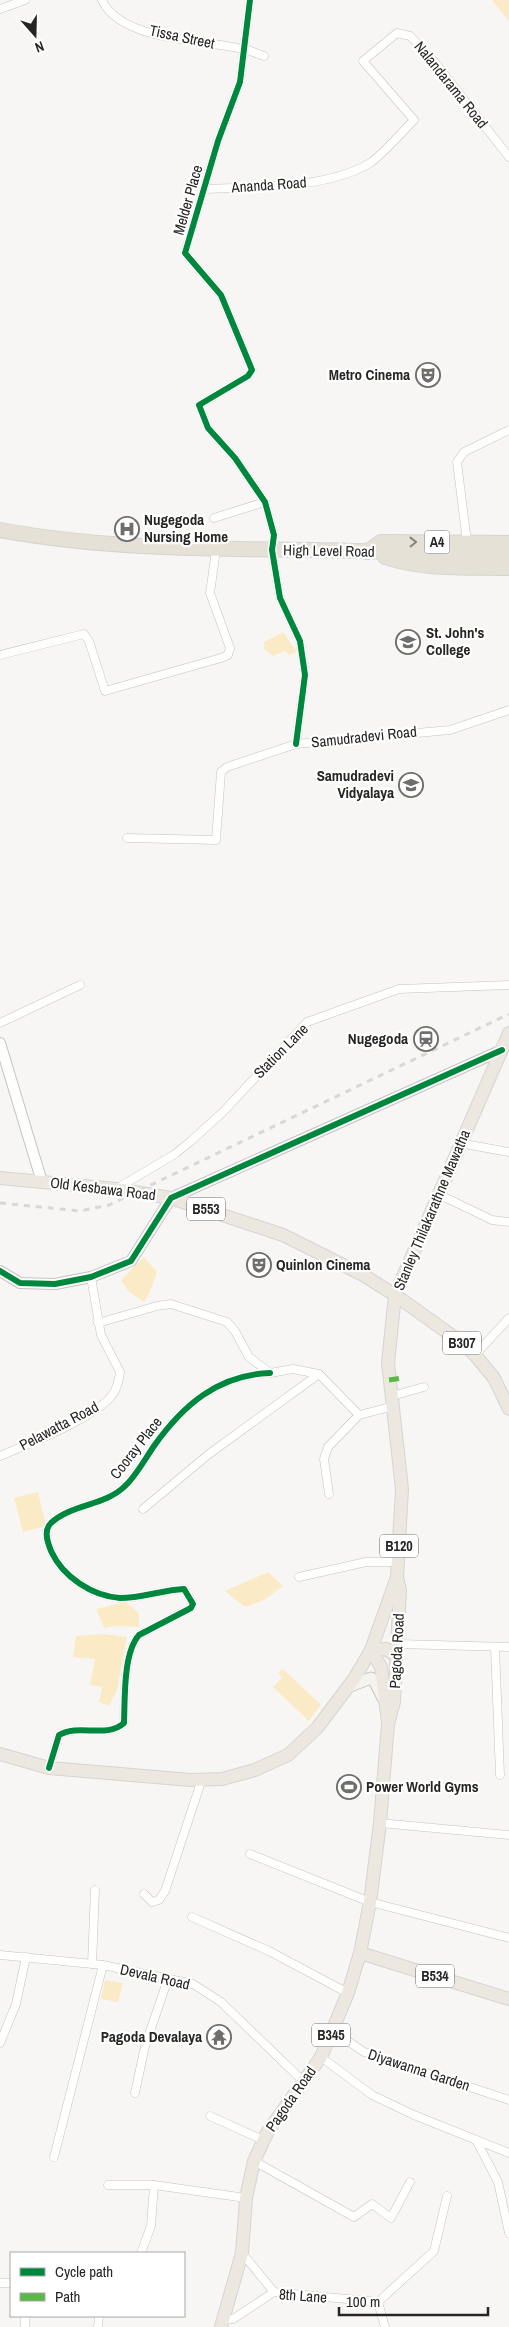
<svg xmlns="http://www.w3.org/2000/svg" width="509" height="2327" font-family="'Archivo Narrow',sans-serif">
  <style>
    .green { fill: #fbeac6 }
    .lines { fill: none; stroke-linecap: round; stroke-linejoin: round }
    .minor-casing { stroke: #c5c3c2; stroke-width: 9 }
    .tertiary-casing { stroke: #c5c3c2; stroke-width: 12 }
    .secondary-casing { stroke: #c5c3c2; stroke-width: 13 }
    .primary-casing { stroke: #d5d4d3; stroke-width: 14 }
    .trunk-casing { stroke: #d5d4d3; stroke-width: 16 }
    .minor { stroke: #fefefd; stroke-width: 8 }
    .tertiary { stroke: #fefefd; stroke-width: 10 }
    .secondary { stroke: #f5f3ee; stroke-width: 11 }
    .primary { stroke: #ece8e0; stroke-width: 12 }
    .trunk { stroke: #e6e1d6; stroke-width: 14 }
    .rail { stroke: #d7d7d6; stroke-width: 3; stroke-dasharray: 6 6; stroke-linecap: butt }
    .quiet { stroke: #58b947; stroke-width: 5; stroke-dasharray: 10 5; stroke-linecap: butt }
    .cycleway-casing { stroke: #fff; stroke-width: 9 }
    .cycleway { stroke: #00873e; stroke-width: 6 }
    .oneway { stroke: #86837c }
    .labels { text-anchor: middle; stroke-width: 4.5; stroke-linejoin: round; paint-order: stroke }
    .shield { fill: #fff; stroke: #676665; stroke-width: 1 }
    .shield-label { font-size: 14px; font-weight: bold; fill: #262523 }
    .street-label { font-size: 15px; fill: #262523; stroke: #fff }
    .poi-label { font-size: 15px; font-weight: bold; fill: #262523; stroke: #fff; text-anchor: end }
  </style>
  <rect width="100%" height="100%" fill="#f8f6f4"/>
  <g class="green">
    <path d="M492 0H509V21Z"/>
    <path d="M283 632 297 652 289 655 285 651 273 656 264 649V642Z"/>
    <path d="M144 1257 157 1272 150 1291 144 1302 128 1291 121 1280Z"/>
    <path d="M38 1492 46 1526 23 1532 14 1498Z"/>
    <path d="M268 1572 283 1586 264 1600 245 1607 225 1591Z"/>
    <path d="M125 1602 139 1613V1627L118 1626 104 1628 96 1609Z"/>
    <path d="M104 1634 127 1637 117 1690 109 1706 99 1702 102 1687 90 1685 95 1659 73 1657 76 1636Z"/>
    <path d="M283 1669 321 1705 309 1721 273 1687 282 1678 278 1673Z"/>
    <path d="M105 1980 123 1983 118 2002 101 1999Z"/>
  </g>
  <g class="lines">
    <defs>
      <g id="minor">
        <path d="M102 0C120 41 205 40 243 49 250 50 257 54 264 56"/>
        <path d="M250 0 240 82 218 141 185 253 221 295 252 370 248 376 199 405 208 428 235 458 265 502 274 535 272 550 280 598 300 641 305 675 296 744"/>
        <path d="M0 9 25 0"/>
        <path d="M204 189C252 187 328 189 370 163 381 156 403 131 414 120L363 61 397 33 410 36 433 60 509 157"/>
        <path d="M214 518 265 502"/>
        <path d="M467 542 457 462 464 452 509 430"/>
        <path d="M0 655 84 634 89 641 105 691 221 658 228 655 230 648 210 593 216 550"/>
        <path d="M127 838 216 840 221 772 227 767 296 744 450 730 509 710"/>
        <path d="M0 1023 80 985"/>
        <path d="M459 1143 509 1152"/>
        <path d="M116 1189 175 1154 191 1141 223 1112 307 1022 399 989 509 985"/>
        <path d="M438 1194 492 1220 509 1222"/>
        <path d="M98 1323 157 1306 171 1304 227 1322 235 1331 249 1357 270 1373 293 1369 319 1374 359 1415 394 1406"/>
        <path d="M475 1355 509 1318"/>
        <path d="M392 1396 424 1387"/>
        <path d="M0 1456C28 1444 96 1418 113 1394 117 1388 119 1380 120 1372L101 1335 91 1277"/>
        <path d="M329 1494 324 1459 328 1447 359 1415"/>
        <path d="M143 1509 209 1454 319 1374"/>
        <path d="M299 1577 366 1562H398"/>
        <path d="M398 1644 509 1647"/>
        <path d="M495 1647 500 1775"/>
        <path d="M49 1768 59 1735C79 1723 106 1739 124 1723 125 1699 123 1653 139 1635L191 1608 193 1604 184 1589C163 1590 141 1598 120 1598 92 1596 63 1577 51 1551 48 1543 43 1531 51 1523 71 1504 105 1506 125 1486 136 1476 145 1459 154 1446 183 1405 218 1375 270 1373"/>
        <path d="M380 1823 509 1835"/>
        <path d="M250 1854 370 1902 509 1938"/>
        <path d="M144 1894 152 1902 159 1900 165 1891 202 1779"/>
        <path d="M192 1917 269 1951 348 1993"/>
        <path d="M0 1955 103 1965 193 1984 221 2002 304 2082"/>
        <path d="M92 1964 95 1890"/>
        <path d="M333 2031 364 2052 509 2100"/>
        <path d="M0 2043 16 2004 26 1957"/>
        <path d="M321 2057 372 2095 414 2115 509 2153"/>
        <path d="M135 2093 145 2046 168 1979"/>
        <path d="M210 2116 263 2140"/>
        <path d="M476 2140 498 2182 509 2233"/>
        <path d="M54 2157 103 1965"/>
        <path d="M254 2161 354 2217 372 2204 391 2218 410 2182"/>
        <path d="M108 2185H154L246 2198"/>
        <path d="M141 2253 151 2226 154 2185"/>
        <path d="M242 2253 274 2292"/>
        <path d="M1 2283H11"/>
        <path d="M378 2302 385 2327"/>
        <path d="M223 2320 233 2319 274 2292 378 2302 434 2251 447 2196"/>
        <path d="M25 2327V2316"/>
        <path d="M98 2327 99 2316"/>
      </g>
      <g id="tertiary">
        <path d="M0 1043 42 1182"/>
        <path d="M0 1271 20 1283 55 1284 91 1277 131 1261 171 1198 502 1050"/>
      </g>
      <path id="secondary" d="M350 1686 371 1678 375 1682 383 1698"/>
      <g id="primary">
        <path d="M0 1178 116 1189 171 1198 283 1235 363 1275 395 1295 458 1340 475 1355 494 1378 509 1409"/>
        <path d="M388 1722 381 1667 371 1650 386 1649 397 1657"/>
        <path d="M0 1754 49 1768 191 1780 222 1779 255 1770 288 1755 317 1728 354 1679 371 1650 397 1577 402 1489 388 1363 395 1295 509 1033"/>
        <path d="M360 1953 509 1999"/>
        <path d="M221 2327 242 2253 246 2198 254 2161 268 2131 321 2057 348 1993 360 1953 370 1902 380 1823 388 1724 394 1702 400 1590 397 1577"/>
      </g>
      <g id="trunk">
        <path d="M0 530C104 549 208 549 312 550 378 551 444 554 509 555"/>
        <path d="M367 552 381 542 509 543"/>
        <path d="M385 557C424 570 468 567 509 568"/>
      </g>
    </defs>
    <use href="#minor" class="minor-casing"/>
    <use href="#tertiary" class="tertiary-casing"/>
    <use href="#secondary" class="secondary-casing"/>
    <use href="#primary" class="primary-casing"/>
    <use href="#trunk" class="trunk-casing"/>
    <use href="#minor" class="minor"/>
    <use href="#tertiary" class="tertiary"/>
    <use href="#secondary" class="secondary"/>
    <use href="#primary" class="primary"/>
    <use href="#trunk" class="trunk"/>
    <path class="rail" d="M0 1203 80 1211 109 1205 509 1014"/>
    <path class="quiet" d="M389 1380 403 1378"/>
    <defs>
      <g id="cycleway">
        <path d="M250 0 240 82 218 141 185 253 221 295 252 370 248 376 199 405 208 428 235 458 265 502 274 535 272 550 280 598 300 641 305 675 296 744"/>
        <path d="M0 1271 20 1283 55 1284 91 1277 131 1261 171 1198 502 1050"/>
        <path d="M49 1768 59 1735C79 1723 106 1739 124 1723 125 1699 123 1653 139 1635L191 1608 193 1604 184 1589C163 1590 141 1598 120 1598 92 1596 63 1577 51 1551 48 1543 43 1531 51 1523 71 1504 105 1506 125 1486 136 1476 145 1459 154 1446 183 1405 218 1375 270 1373"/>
      </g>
    </defs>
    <use href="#cycleway" class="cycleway-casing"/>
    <use href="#cycleway" class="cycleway"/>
  </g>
  <defs><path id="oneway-chevron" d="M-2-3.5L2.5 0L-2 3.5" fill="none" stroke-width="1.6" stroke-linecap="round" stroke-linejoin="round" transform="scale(1.25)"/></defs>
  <use class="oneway" href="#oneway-chevron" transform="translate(413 542) rotate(-1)"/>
  <defs>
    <symbol id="theatre-ring" viewBox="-11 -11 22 22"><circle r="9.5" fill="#fff" stroke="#706e6c" stroke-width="1.5"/><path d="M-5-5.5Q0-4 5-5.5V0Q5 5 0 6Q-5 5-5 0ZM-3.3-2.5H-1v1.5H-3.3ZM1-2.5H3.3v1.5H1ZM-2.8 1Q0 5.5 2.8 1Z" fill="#706e6c"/></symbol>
    <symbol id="hospital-ring" viewBox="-11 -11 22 22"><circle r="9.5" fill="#fff" stroke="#706e6c" stroke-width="1.5"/><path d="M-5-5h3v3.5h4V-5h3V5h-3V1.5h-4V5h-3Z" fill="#706e6c"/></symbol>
    <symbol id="school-ring" viewBox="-11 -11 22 22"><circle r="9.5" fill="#fff" stroke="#706e6c" stroke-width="1.5"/><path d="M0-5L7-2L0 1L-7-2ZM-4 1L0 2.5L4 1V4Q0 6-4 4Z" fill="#706e6c"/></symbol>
    <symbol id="station-ring" viewBox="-11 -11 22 22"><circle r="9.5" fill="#fff" stroke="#706e6c" stroke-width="1.5"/><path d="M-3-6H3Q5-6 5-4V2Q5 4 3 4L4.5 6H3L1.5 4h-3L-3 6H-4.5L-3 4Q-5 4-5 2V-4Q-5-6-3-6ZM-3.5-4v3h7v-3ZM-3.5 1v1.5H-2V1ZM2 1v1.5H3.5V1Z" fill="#706e6c"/></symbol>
    <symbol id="stadium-ring" viewBox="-11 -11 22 22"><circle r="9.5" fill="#fff" stroke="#706e6c" stroke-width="1.5"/><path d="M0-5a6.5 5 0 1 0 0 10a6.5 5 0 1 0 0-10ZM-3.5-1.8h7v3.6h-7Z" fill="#706e6c"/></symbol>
    <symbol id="temple-ring" viewBox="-11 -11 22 22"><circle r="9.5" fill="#fff" stroke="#706e6c" stroke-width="1.5"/><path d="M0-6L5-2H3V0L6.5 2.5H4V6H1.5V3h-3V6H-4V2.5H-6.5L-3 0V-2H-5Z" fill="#706e6c"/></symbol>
  </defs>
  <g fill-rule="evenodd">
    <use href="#theatre-ring" x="414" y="361" width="28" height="28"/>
    <use href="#hospital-ring" x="113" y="515" width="28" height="28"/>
    <use href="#school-ring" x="394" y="628" width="28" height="28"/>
    <use href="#school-ring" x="397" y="771" width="28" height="28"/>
    <use href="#station-ring" x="412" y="1025" width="28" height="28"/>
    <use href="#theatre-ring" x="245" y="1251" width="28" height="28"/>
    <use href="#stadium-ring" x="335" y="1773" width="28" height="28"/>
    <use href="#temple-ring" x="205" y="2023" width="28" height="28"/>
  </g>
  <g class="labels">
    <g class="shield">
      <rect x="424.5" y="530.5" width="25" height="23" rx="4"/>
      <rect x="187" y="1197.5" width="38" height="23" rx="4"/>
      <rect x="443" y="1331.5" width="38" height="23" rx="4"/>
      <rect x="380" y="1534.5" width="38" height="23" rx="4"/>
      <rect x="416" y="1964.5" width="38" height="23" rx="4"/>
      <rect x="312" y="2023.5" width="38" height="23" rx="4"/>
    </g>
    <g class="shield-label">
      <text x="437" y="547">A4</text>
      <text x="206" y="1214">B553</text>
      <text x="462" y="1348">B307</text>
      <text x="399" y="1551">B120</text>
      <text x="435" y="1981">B534</text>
      <text x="331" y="2040">B345</text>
    </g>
    <g class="street-label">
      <text transform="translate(182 37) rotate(12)" y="5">Tissa Street</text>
      <text transform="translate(451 85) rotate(51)" y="5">Nalandarama Road</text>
      <text transform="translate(269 185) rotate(-4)" y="5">Ananda Road</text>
      <text transform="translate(188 200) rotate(-74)" y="5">Melder Place</text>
      <text transform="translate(329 551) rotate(1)" y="5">High Level Road</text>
      <text transform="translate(364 737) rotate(-6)" y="5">Samudradevi Road</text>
      <text transform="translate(281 1051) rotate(-45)" y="5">Station Lane</text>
      <text transform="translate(103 1189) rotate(7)" y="5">Old Kesbawa Road</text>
      <text transform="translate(432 1210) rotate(-67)" y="5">Stanley Thilakarathne Mawatha</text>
      <text transform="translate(59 1426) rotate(-28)" y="5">Pelawatta Road</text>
      <text transform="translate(136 1448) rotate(-52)" y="5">Cooray Place</text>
      <text transform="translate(397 1651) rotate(-87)" y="5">Pagoda Road</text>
      <text transform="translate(155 1977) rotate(13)" y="5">Devala Road</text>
      <text transform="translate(419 2070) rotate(18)" y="5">Diyawanna Garden</text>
      <text transform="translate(291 2099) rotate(-55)" y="5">Pagoda Road</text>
      <text transform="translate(303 2296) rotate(4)" y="5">8th Lane</text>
    </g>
    <g class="poi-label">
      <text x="410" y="380">Metro Cinema</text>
      <text x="144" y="525" text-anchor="start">Nugegoda<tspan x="144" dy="17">Nursing Home</tspan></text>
      <text x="426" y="638" text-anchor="start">St. John's<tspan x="426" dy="17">College</tspan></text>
      <text x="394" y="781">Samudradevi<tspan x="394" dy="17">Vidyalaya</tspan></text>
      <text x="408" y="1044">Nugegoda</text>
      <text x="276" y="1270" text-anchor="start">Quinlon Cinema</text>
      <text x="366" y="1792" text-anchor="start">Power World Gyms</text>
      <text x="202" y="2042">Pagoda Devalaya</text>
    </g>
  </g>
  <rect x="10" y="2252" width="175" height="65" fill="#ffffff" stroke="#a8a8a7"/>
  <rect x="20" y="2268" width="25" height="8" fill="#00873e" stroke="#a8a8a7"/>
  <text x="55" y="2277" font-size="15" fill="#262523">Cycle path</text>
  <rect x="20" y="2293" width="25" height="8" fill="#58b947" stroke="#a8a8a7"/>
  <text x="55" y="2302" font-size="15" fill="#262523">Path</text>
  <g transform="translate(35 35) rotate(160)" stroke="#ffffff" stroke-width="4" paint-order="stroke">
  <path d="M0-4L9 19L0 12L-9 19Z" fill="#262523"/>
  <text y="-8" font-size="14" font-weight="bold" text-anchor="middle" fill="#262523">N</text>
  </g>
  <path d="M339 2307v8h149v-8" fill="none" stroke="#262523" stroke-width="2.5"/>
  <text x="346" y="2307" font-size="15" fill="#262523" stroke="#ffffff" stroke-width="4" paint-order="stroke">100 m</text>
</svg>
